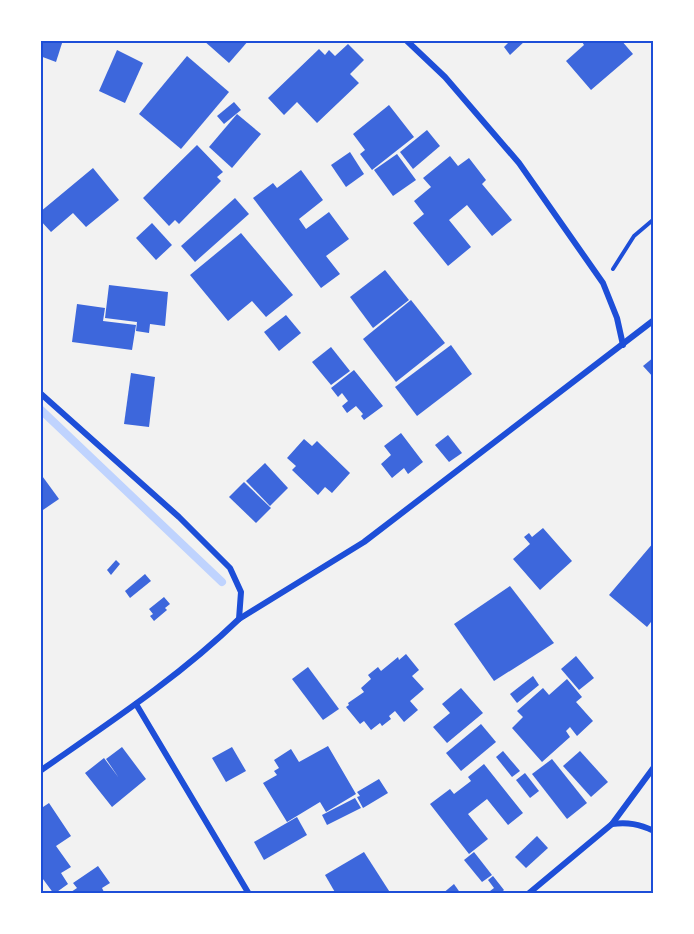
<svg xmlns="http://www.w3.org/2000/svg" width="694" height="934" font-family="'Noto Sans',sans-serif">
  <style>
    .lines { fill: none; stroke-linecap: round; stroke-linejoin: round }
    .stream { stroke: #bfd3fe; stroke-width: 8 }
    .building { fill: #3d67dc }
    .path { stroke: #1d4ed8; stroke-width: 4 }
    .minor { stroke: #1d4ed8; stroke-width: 6 }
    .neatline { fill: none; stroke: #1d4ed8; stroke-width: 2 }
  </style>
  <rect width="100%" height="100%" fill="#f2f2f2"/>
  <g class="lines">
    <path class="stream" d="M40 409 222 582"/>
  </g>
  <g class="building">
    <path d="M42 40H63L56 62 40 56Z"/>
    <path d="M203 40H249L229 63Z"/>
    <path d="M511 40H526L510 55 504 47Z"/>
    <path d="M581 40H621L633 54 591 90 566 61 584 45Z"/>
    <path d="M348 44 364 60 350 74 359 83 317 123 297 102 284 115 268 98 319 49 325 55 329 50 335 56Z"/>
    <path d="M117 50 143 63 125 103 99 91Z"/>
    <path d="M187 56 229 92 181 149 139 114Z"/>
    <path d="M234 102 241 110 224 124 217 116Z"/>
    <path d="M389 105 414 137 372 170 360 154 365 150 353 134Z"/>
    <path d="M237 114 261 134 232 168 209 147Z"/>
    <path d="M427 130 440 146 413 169 400 152Z"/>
    <path d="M197 145 223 172 217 177 221 181 179 224 175 220 169 226 143 198Z"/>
    <path d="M350 152 364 174 346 187 331 165Z"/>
    <path d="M397 154 416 180 393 196 374 170Z"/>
    <path d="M450 156 458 166 469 158 486 180 482 184 512 220 492 236 467 205 449 220 471 247 448 266 413 223 424 214 414 201 431 187 423 178Z"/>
    <path d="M93 168 119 200 86 227 73 213 51 232 40 220V212Z"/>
    <path d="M301 170 323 200 299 219 306 229 329 212 349 239 326 256 340 274 321 288 253 198 273 183 277 188Z"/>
    <path d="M235 198 249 214 195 262 181 246Z"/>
    <path d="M152 223 172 245 156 260 136 238Z"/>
    <path d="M241 233 293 295 266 317 252 301 228 321 190 275Z"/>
    <path d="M385 270 409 300 373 328 350 297Z"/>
    <path d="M109 285 168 292 165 326 150 324 149 333 136 331 137 322 105 318Z"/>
    <path d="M411 300 445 343 396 382 363 339Z"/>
    <path d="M77 304 105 308 103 321 136 325 132 350 72 342Z"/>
    <path d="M286 315 301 333 279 351 264 332Z"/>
    <path d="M451 345 472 374 417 416 395 387Z"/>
    <path d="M331 347 350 371 331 385 312 362Z"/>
    <path d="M654 357V378L643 366Z"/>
    <path d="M354 370 383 406 364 420 361 416 363 414 356 406 347 413 342 406 348 401 342 393 338 397 331 388Z"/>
    <path d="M131 373 155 377 149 427 124 424Z"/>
    <path d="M401 433 423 462 408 474 404 468 392 478 381 464 391 455 384 446Z"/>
    <path d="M448 435 462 453 449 462 435 445Z"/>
    <path d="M304 439 312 446 317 441 350 473 332 493 325 487 318 495 292 470 296 466 287 458Z"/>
    <path d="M265 463 288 488 270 506 246 481Z"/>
    <path d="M40 473 59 499 40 512Z"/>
    <path d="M244 482 271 508 256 523 229 497Z"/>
    <path d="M543 528 572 561 540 590 513 559 530 544 524 537 529 533 532 537Z"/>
    <path d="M654 542V624L651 622 647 627 609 595Z"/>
    <path d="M116 560 120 564 111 575 107 570Z"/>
    <path d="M145 574 151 581 130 598 125 591Z"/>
    <path d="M510 586 554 643 494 681 454 624Z"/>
    <path d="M164 597 170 604 165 608 167 610 154 621 150 616 153 614 149 609Z"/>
    <path d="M406 654 419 670 412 676 424 689 410 701 418 710 404 722 395 711 389 716 391 719 382 726 380 723 371 730 364 721 360 724 346 707 349 705 348 703 364 692 361 688 371 679 368 675 378 667 381 671 398 657 399 660Z"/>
    <path d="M576 656 594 678 579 690 561 669Z"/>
    <path d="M308 667 339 709 323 720 292 679Z"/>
    <path d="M533 676 539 685 517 703 510 694Z"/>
    <path d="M567 679 582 697 576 702 593 721 577 736 570 727 566 731 570 737 542 762 512 728 523 717 517 711 543 688 549 695Z"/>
    <path d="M461 688 483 713 447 743 433 727 450 713 442 704Z"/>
    <path d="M481 724 496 742 461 771 446 753Z"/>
    <path d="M328 746 356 794 326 812 320 802 287 822 263 783 277 775 274 771 279 768 274 760 291 749 299 762Z"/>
    <path d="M122 747 146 779 112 807 85 773 104 758 119 778 106 759Z"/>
    <path d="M232 747 246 771 226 782 212 758Z"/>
    <path d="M503 751 520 771 512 777 496 757Z"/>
    <path d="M580 751 608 782 591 797 563 766Z"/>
    <path d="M552 759 587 803 567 819 532 774Z"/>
    <path d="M484 764 523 813 508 825 487 799 468 814 488 839 469 854 430 804 450 789 454 794 471 781 468 777Z"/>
    <path d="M525 773 539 791 530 798 516 780Z"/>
    <path d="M379 779 388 793 363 808 357 797 360 796 357 792Z"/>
    <path d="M355 798 361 808 327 825 322 815Z"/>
    <path d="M49 803 71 836 56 846 71 867 61 873 68 884 54 894 40 875V809Z"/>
    <path d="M297 817 307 835 264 860 254 842Z"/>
    <path d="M537 836 548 848 526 868 515 857Z"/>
    <path d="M364 852 391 894H336L325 875Z"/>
    <path d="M474 852 492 875 482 882 464 860Z"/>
    <path d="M98 866 110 883 102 888 105 894H68L77 888 73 883Z"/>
    <path d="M493 876 504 890 500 894H491L490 891 494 888 488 880Z"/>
    <path d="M454 884 461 894H442Z"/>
  </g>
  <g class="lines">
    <path class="path" d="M613 269 634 236 654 219"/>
    <g class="minor">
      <path d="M406 40 445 77 519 163 603 283 617 318 623 345"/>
      <path d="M40 393 179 517 230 568 241 592 239 619C179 677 109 723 40 771"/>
      <path d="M239 619 364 542 654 320"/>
      <path d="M136 704 249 894"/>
      <path d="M612 824 654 767"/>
      <path d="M528 894 612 824C628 822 639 824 654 831"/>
    </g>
  </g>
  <rect width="694" height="934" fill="none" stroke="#ffffff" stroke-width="84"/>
  <rect x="42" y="42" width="610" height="850" class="neatline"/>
</svg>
